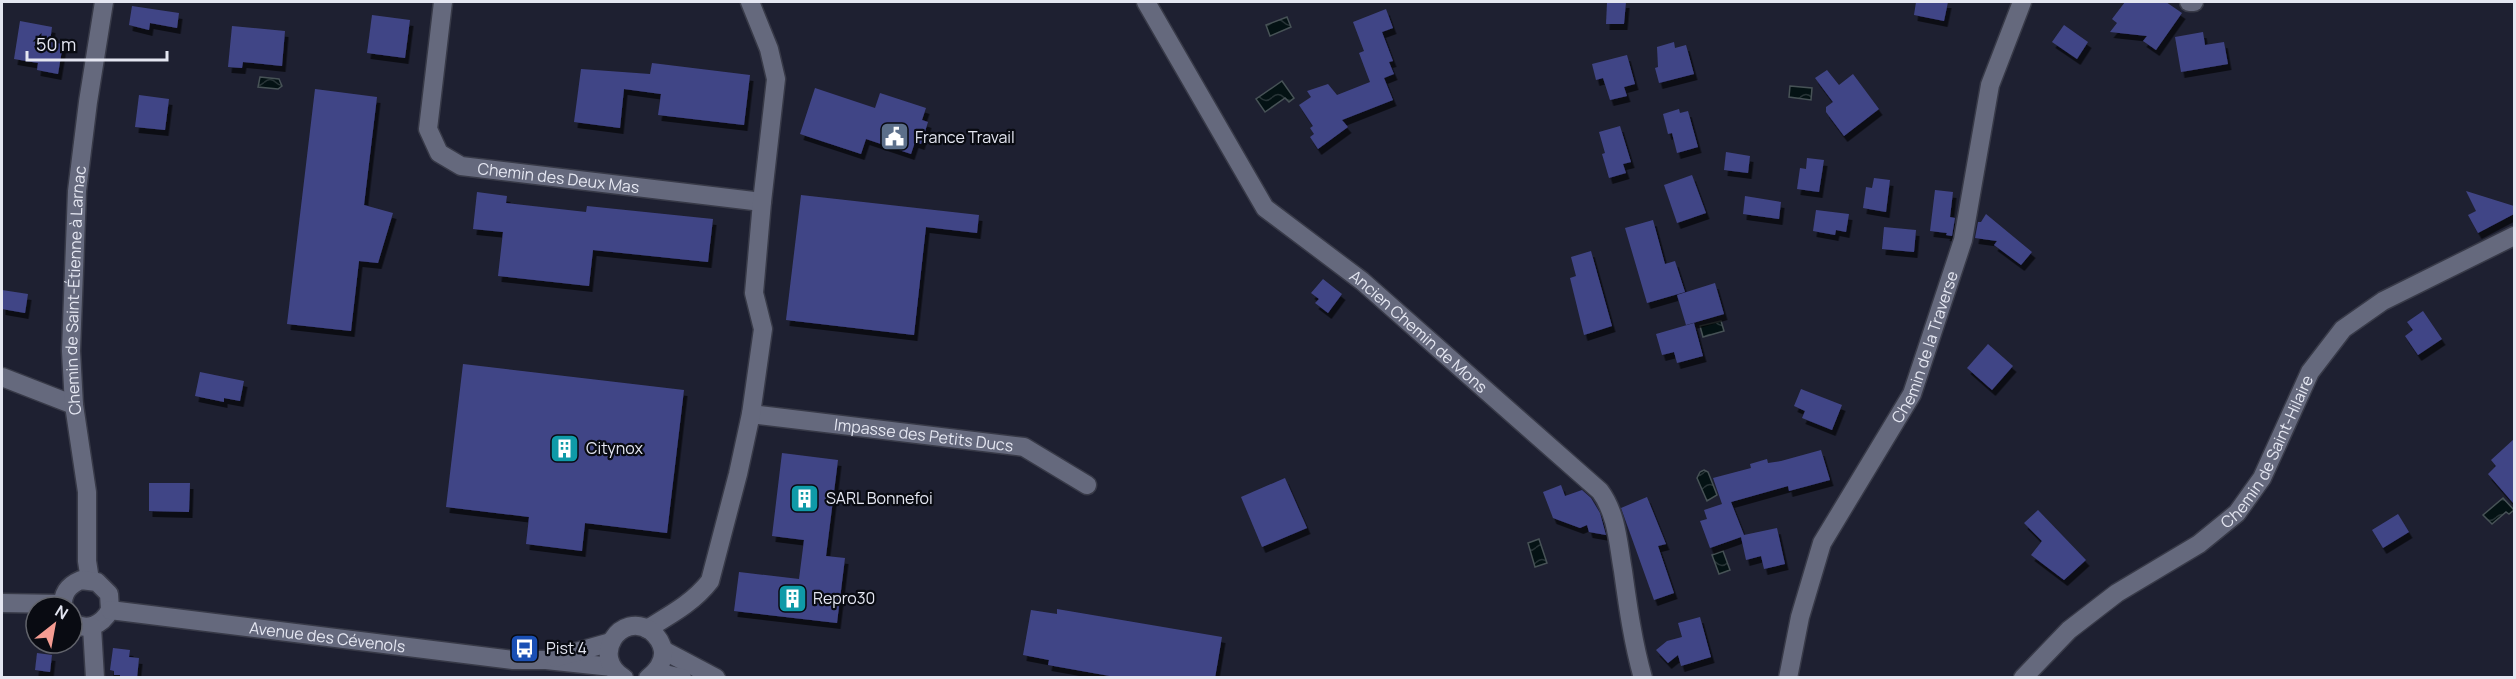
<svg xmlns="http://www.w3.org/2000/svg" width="2516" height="679" font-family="Manrope,sans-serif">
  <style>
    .water { fill: url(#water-waves); stroke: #475256; stroke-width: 1.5 }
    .building { fill: #414586; filter: url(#shadow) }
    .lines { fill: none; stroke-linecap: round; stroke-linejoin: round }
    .minor-casing { stroke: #383a48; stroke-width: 21 }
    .minor { stroke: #65697d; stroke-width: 18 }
    .labels { text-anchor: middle; stroke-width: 4.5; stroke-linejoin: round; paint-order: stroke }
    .poi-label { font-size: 16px; fill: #e4e6f1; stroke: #090b12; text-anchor: start }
    .street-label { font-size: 16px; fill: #e4e6f1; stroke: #090b12 }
  </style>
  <defs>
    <pattern id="water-waves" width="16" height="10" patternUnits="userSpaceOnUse" patternTransform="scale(1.5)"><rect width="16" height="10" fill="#041214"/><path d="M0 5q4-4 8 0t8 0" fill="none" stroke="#283437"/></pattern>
    <filter id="shadow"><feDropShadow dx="3.5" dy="6" stdDeviation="0" flood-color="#0009"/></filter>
  </defs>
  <rect width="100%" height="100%" fill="#1e2031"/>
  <g class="water">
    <path d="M1287 17 1291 27 1270 36 1266 25Z"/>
    <path d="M260 77 279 79 282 86 278 89 258 87Z"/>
    <path d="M1282 81 1294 98 1289 102 1285 98 1265 112 1256 99Z"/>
    <path d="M1790 86 1812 88 1811 100 1789 97Z"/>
    <path d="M1721 321 1724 331 1703 337 1700 326Z"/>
    <path d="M1704 470 1708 472 1717 495 1707 501 1697 478 1700 472Z"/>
    <path d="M2503 498 2514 510 2509 514 2506 512 2492 524 2483 515Z"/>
    <path d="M1539 539 1547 563 1535 567 1528 543Z"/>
    <path d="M1723 551 1730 570 1719 574 1712 555Z"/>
  </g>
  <g class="building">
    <path d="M1611 2H1626L1624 24H1606L1607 3Z"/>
    <path d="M1916 2H1948L1944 21 1914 15Z"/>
    <path d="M2125 2H2166L2182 13 2156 50 2143 41 2147 36 2110 32 2117 23 2112 19Z"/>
    <path d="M132 6 179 13 177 28 150 23 149 30 129 25Z"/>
    <path d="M1386 9 1393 28 1382 32 1393 61 1389 62 1394 74 1384 78 1393 100 1342 120 1348 127 1318 149 1310 137 1314 134 1310 128 1313 126 1299 105 1311 97 1307 91 1328 84 1337 95 1370 82 1359 53 1364 51 1353 22Z"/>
    <path d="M372 15 410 20 405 58 367 53Z"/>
    <path d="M20 21 52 27 50 42 63 44 58 74 37 70 38 63 14 59Z"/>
    <path d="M2064 25 2088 42 2077 59 2052 42Z"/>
    <path d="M232 26 285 31 282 66 243 62 242 68 228 67Z"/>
    <path d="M2203 32 2205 45 2224 42 2228 64 2181 72 2175 37Z"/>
    <path d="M1674 42 1675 48 1686 45 1694 74 1659 83 1655 68 1658 67 1657 47Z"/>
    <path d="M1627 55 1635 84 1624 87 1627 96 1610 100 1603 78 1596 80 1592 64Z"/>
    <path d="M652 63 750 75 744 125 658 115 661 94 624 89 620 128 574 122 581 69 650 74Z"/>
    <path d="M1827 70 1839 85 1853 74 1879 109 1844 136 1826 112V107L1833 102 1815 78Z"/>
    <path d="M815 88 875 108 880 93 926 108 922 120 928 122 921 144 915 142 911 154 866 139 861 154 800 134Z"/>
    <path d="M315 89 377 97 364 205 393 213 378 263 359 261 351 331 287 324Z"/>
    <path d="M139 95 169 99 165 130 135 127Z"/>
    <path d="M1679 109 1680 113 1688 111 1698 147 1677 153 1672 133 1668 134 1663 114Z"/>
    <path d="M1620 126 1631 162 1623 164 1626 173 1609 178 1602 154 1605 153 1599 132Z"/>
    <path d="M1726 152 1750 156 1748 173 1724 170Z"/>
    <path d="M1807 158 1824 160 1819 192 1797 189 1800 168 1806 169Z"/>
    <path d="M1692 175 1706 213 1677 223 1664 185Z"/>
    <path d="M1874 178 1890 180 1886 212 1863 208 1866 187 1872 188Z"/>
    <path d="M1935 190 1953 192 1950 217 1955 218 1952 236 1946 235 1947 233 1930 231Z"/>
    <path d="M2466 191 2514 206V214L2478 233 2468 215 2476 211Z"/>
    <path d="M477 192 507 196 506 203 586 212 587 206 713 219 708 262 593 250 589 286 498 276 503 232 473 229Z"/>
    <path d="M801 195 979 215 977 233 926 227 914 335 786 320Z"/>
    <path d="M1745 196 1781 202 1779 219 1743 214Z"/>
    <path d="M1816 210 1849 214 1846 232 1836 230 1835 235 1813 231Z"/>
    <path d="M1986 214 2032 252 2021 265 1994 245 1997 241 1975 238 1978 222H1981Z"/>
    <path d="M1653 220 1665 264 1675 261 1685 292 1647 303 1625 228Z"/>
    <path d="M1884 227 1916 230 1914 252 1882 249Z"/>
    <path d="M1591 251 1612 326 1584 335 1570 278 1576 276 1571 257Z"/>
    <path d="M1323 279 1342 294 1328 313 1315 303 1319 299 1311 293Z"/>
    <path d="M1715 283 1724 314 1686 325 1677 295Z"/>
    <path d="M2 290 28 294 25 313 2 309Z"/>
    <path d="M2423 311 2442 339 2418 355 2405 336 2413 330 2407 322Z"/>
    <path d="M1694 323 1703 356 1677 363 1674 352 1662 355 1656 334Z"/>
    <path d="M1988 344 2013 366 1992 390 1967 368Z"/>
    <path d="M463 364 684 390 667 533 585 523 582 551 526 544 529 517 446 507Z"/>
    <path d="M200 372 244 381 240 401 224 398V402L195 396Z"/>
    <path d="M1801 389 1842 405 1832 430 1802 418 1805 411 1794 406Z"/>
    <path d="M2514 439V504L2488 474 2496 466 2491 460Z"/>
    <path d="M1821 450 1830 480 1789 491 1788 486 1731 502 1744 535 1777 528 1785 564 1764 569 1761 556 1746 560 1741 537 1710 548 1700 521 1707 519 1704 510 1722 504 1713 478 1751 468 1750 464 1767 459 1768 463 1781 461Z"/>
    <path d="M782 453 838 460 826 556 845 558 837 623 734 611 739 572 799 579 804 540 772 536Z"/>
    <path d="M1285 478 1307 528 1262 547 1241 497Z"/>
    <path d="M149 483H190L189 512 149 511Z"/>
    <path d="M1561 485 1565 496 1582 490 1591 498 1600 513 1606 535 1589 532 1587 525 1580 528 1553 518 1543 492Z"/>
    <path d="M1647 497 1666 544 1658 546 1674 593 1654 600 1621 508Z"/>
    <path d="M2038 510 2086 560 2064 580 2031 555 2042 541 2024 523Z"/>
    <path d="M2398 514 2409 532 2383 548 2372 530Z"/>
    <path d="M1057 609 1222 637 1215 678H1121L1048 665 1049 660 1023 655 1031 610 1057 614Z"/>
    <path d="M1700 617 1711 657 1681 666 1678 655 1668 663 1656 650 1667 641 1682 637 1678 623Z"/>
    <path d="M113 648 130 650 129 657 139 658 137 678H120V675H114V671L110 670Z"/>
    <path d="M37 653 52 655 50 672 35 670Z"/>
  </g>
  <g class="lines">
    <defs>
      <g id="minor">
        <path id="s1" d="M443 2 428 129 439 153 461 166 762 202"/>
        <path id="s2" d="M1146 2 1265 208 1362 281 1600 491C1617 514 1618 543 1623 571 1628 607 1633 643 1643 678"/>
        <path d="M2189 2H2194"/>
        <path d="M2 377 74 405"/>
        <path id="s3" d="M751 414 1024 447 1087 485"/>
        <path id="s4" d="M90 580 87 561V492L74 405 71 351 77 191 88 102 104 2"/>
        <path d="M2 603 63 604"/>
        <path d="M63 607C62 593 69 585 81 580L97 582 109 594 110 610C102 625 87 632 72 622"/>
        <path id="s5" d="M110 610 513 660H546L612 667"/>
        <path d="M92 627 95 678"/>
        <path d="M647 629C670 615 693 603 710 581L738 474 751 414 763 329 754 293 762 202 776 79 769 49 750 2"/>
        <path d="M663 650 716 678"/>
        <path d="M555 658 611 642"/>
        <path d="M656 672 682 678"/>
        <path d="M624 678C589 657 621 610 651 631 657 636 662 643 663 651 664 663 657 671 648 678"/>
        <path id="s6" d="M1788 678 1800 617 1822 543 1912 394 1963 240 1990 85 2022 2"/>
        <path id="s7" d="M2023 678 2069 630 2117 593 2199 544 2237 513 2262 478 2310 372 2343 329 2383 301 2514 236"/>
      </g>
    </defs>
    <use href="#minor" class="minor-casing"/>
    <use href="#minor" class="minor"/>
  </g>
  <defs>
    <symbol id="civic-square" viewBox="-11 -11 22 22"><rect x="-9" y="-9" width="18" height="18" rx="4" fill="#5c6f8a" stroke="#090b12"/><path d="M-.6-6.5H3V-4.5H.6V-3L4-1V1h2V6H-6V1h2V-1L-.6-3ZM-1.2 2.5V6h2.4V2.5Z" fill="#fff"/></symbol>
    <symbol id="building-square" viewBox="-11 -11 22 22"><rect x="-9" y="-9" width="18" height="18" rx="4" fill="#0f9aa8" stroke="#090b12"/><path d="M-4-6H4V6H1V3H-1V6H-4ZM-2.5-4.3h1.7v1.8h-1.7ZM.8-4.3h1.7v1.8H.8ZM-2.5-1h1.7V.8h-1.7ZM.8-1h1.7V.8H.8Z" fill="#fff"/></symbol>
    <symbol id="bus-square" viewBox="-11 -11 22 22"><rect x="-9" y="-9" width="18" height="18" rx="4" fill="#1a4fb4" stroke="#090b12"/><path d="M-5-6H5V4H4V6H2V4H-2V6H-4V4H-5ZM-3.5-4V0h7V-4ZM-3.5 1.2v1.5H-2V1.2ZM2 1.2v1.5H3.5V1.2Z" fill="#fff"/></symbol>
  </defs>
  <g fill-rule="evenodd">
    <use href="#civic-square" x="878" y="120" width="33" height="33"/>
    <use href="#building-square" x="548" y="432" width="33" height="33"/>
    <use href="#building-square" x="788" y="482" width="33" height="33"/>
    <use href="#building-square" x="776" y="582" width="33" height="33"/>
    <use href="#bus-square" x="508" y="632" width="33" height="33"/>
  </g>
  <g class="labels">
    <g class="poi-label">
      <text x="915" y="143">France Travail</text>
      <text x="586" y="454">Citynox</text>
      <text x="826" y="504">SARL Bonnefoi</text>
      <text x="813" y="604">Repro30</text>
      <text x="546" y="654">Pist 4</text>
    </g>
    <g class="street-label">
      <text dy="6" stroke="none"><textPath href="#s1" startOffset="278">Chemin des Deux Mas</textPath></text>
      <text dy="6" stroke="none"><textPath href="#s4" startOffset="291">Chemin de Saint-Étienne à Larnac</textPath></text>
      <text dy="6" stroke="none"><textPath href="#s2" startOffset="435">Ancien Chemin de Mons</textPath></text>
      <text dy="6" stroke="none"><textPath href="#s6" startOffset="362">Chemin de la Traverse</textPath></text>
      <text dy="6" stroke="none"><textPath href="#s3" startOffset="174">Impasse des Petits Ducs</textPath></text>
      <text dy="6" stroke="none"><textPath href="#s7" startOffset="340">Chemin de Saint-Hilaire</textPath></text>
      <text dy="6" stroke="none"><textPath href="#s5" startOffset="219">Avenue des Cévenols</textPath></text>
    </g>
  </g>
  <rect width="2516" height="679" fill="none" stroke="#e4e6f1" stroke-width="6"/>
  <g transform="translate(54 625) rotate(31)"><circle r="28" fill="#090b12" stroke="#61636b" stroke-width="1.5"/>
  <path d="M0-4.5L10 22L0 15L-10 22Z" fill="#f59c92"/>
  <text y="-9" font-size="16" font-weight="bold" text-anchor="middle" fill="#e4e6f1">N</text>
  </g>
  <path d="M27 51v9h140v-9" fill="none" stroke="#e4e6f1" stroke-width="3"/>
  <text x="36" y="51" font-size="18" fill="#e4e6f1" stroke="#090b12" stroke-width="4.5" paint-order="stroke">50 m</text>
</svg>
